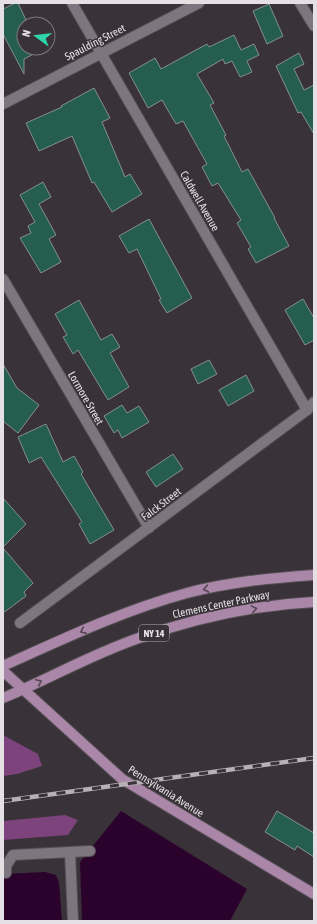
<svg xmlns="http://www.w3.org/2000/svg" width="317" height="924" font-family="'Asap Condensed',sans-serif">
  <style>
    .forest { fill: #7c437c }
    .water { fill: #2b022c }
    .building { fill: #255e4d; stroke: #85908c }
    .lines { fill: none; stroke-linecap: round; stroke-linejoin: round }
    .minor-casing { stroke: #575156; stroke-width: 12 }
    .major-casing { stroke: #575156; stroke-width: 12 }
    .minor { stroke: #7e767e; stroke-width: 10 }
    .major { stroke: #aa87a9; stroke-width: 10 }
    .rail-casing { stroke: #b6b1b5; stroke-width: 4.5 }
    .rail { stroke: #393238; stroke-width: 3; stroke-dasharray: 9; stroke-linecap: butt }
    .oneway { stroke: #554754 }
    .labels { text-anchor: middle; stroke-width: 3; stroke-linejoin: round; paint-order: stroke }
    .shield { fill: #393238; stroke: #b1acb0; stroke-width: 1 }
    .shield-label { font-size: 10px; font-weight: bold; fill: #e4e0e4 }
    .street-label { font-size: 11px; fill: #e4e0e4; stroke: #393238 }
  </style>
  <rect width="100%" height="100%" fill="#393238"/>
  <g class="forest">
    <path d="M3 735 38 754 42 766 17 774 3 776Z"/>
    <path d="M65 815 78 820 68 835 3 840V821Z"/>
  </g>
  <g class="water">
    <path d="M121 811 247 889 230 921H82L80 862Z"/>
    <path d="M45 872 56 875 59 883 62 921H3V874Z"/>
  </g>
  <g class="building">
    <path d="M15 3H18L26 20 24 21V48H45L24 59V74L3 34V9Z"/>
    <path d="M269 4 283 36 267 44 253 11Z"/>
    <path d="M234 35 241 50 254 44 259 55 247 61 252 72 240 77 232 61 225 64 223 59 197 74 214 103 210 105 226 135 224 136 242 172 248 169 275 218H274L289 246 256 263 248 249 251 247 237 223 241 220 218 183 212 186 202 167 207 164 183 121 176 124 162 100 148 108 129 73 155 58 161 69 207 44 209 47Z"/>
    <path d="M299 53 304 64 294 69 304 90 314 85V134L301 112 298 113 276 66Z"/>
    <path d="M94 88 110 118 102 122 125 177 130 174 142 194 112 212 94 182 92 183 72 136 39 151 26 123 62 107 61 106Z"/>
    <path d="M43 182 51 197 39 204 56 235 49 239 61 262 41 273 20 238 31 233 28 226 35 222 20 195Z"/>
    <path d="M149 219 192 298 167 313 159 300 161 299 137 249 129 253 119 236Z"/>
    <path d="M303 299 314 318V340L305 345 285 310Z"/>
    <path d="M79 300 101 340 112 334 120 347 110 353 129 387 108 400 78 350 73 354 63 337 67 335 55 314Z"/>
    <path d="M209 360 217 374 198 384 191 369Z"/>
    <path d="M3 364 17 388 39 405 18 433 3 421Z"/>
    <path d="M246 375 254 391 228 406 219 390Z"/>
    <path d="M122 405 127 413 139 406 149 422 122 438 118 430 114 433 104 416Z"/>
    <path d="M46 424 63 462 74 456 83 472 81 474 114 530 90 544 79 524 82 522 41 457 29 463 18 437Z"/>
    <path d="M173 454 183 469 156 487 146 472Z"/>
    <path d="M3 498 26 524 3 547Z"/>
    <path d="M3 548 33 583 24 592 26 596 3 613Z"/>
    <path d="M277 811 314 833V857L297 846 295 850 265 832Z"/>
  </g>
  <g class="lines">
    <defs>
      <g id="minor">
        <path d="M72 3 307 410"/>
        <path d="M300 3 314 26"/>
        <path d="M3 104 199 3"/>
        <path d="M3 279 149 528"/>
        <path d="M20 623 307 410 314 402"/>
        <path d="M70 852 90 851"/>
        <path d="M6 873V866L13 855 70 852 73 921"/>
      </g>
      <g id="major">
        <path d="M3 666C63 639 124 610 187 593 228 582 272 578 314 575"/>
        <path d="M3 671 122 779 314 894"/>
        <path d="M3 698C49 679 92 654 139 638 195 618 255 605 314 602"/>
      </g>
    </defs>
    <use href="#minor" class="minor-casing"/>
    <use href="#major" class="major-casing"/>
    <use href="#minor" class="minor"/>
    <use href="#major" class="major"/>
    <defs>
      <path id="rail" d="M3 801 314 758"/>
    </defs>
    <use href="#rail" class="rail-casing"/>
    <use href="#rail" class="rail"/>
  </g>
  <defs><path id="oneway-chevron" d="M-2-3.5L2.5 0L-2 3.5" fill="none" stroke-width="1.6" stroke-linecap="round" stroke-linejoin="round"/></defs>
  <g class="oneway">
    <use href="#oneway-chevron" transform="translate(206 589) rotate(169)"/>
    <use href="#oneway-chevron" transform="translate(254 609) rotate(-10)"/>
    <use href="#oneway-chevron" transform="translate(83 631) rotate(156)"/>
    <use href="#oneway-chevron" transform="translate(39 682) rotate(-25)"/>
  </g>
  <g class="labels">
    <rect class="shield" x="139" y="625" width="30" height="16" rx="3"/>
    <g class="shield-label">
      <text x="154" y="637">NY 14</text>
    </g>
    <g class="street-label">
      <text transform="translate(95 42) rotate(-27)" y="4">Spaulding Street</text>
      <text transform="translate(200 201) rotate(60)" y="4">Caldwell Avenue</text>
      <text transform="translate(86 398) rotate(60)" y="4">Lormore Street</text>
      <text transform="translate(161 504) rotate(-37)" y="4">Falck Street</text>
      <text transform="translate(221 604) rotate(-12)" y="4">Clemens Center Parkway</text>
      <text transform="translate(166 791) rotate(32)" y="4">Pennsylvania Avenue</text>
    </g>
  </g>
  <rect width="317" height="924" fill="none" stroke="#e4e0e4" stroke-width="8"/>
  <g transform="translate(36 36) rotate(285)"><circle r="19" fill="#393238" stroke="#7d787d"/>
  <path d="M0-3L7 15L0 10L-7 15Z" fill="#2fd4aa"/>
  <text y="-6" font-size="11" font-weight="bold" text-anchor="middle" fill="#e4e0e4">N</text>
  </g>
</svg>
